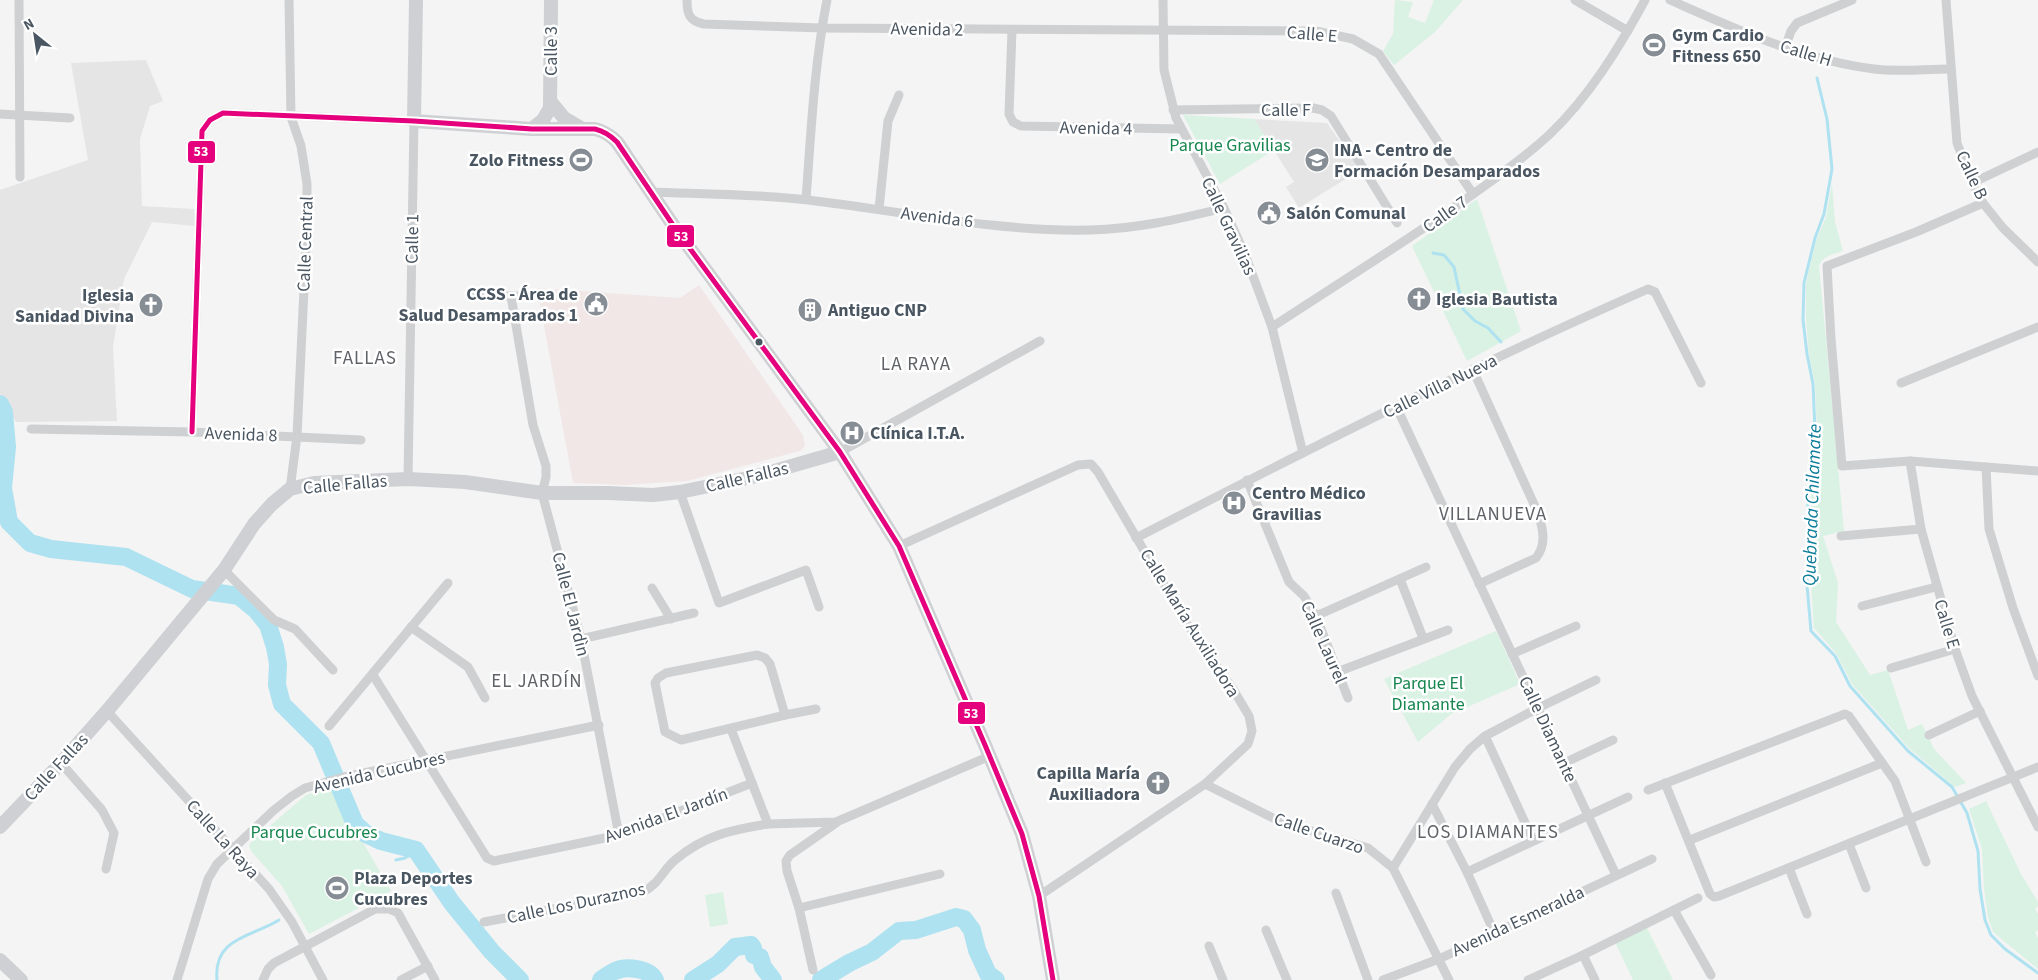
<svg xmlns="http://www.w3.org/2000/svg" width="2038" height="980" font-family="'Source Sans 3',sans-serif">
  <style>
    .education { fill: #e6e5e6 }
    .medical { fill: #f1e7e6 }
    .green { fill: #d9f2e3 }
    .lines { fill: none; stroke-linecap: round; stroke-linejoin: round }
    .stream { stroke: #aee2f0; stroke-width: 3 }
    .river { stroke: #aee2f0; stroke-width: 18 }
    .street { stroke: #ced0d2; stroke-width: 9 }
    .secondary { stroke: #ced0d4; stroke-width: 14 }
    .bus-1-casing { stroke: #fff; stroke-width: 9 }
    .bus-1 { stroke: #e5007d; stroke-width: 5 }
    .bus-dot { fill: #4a5661; stroke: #fff; stroke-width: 2 }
    .labels { text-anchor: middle; stroke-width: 5; stroke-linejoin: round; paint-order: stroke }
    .street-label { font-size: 18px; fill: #4a5661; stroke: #fff }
    .poi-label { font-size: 18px; font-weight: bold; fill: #4a5661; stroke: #fff; text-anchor: start }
    .park-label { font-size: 18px; fill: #17864f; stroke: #fff }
    .neighbourhood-label { font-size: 19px; letter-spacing: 1px; fill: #5f6368; stroke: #fff }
    .water-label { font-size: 19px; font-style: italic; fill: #0c7c9b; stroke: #fff }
    .line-badge { stroke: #fff; stroke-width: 2 }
    .badge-label { font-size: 14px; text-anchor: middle; font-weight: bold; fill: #fff }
  </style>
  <rect width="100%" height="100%" fill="#f4f4f4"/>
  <g class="education">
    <path d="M146 60 163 101 150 106 140 139 142 206 194 209 195 226 152 222 124 279 113 347 117 421 16 422 0 394V190L88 160 71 63Z"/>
    <path d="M1254 119 1327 123 1360 170 1299 208 1286 187 1294 182Z"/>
  </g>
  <path class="medical" d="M699 285 803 435 805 446 800 451 687 481 625 485 573 483 537 288 680 298Z"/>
  <g class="green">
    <path d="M1395 0 1413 2 1408 17 1425 23 1434 0H1463L1435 32 1394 65 1383 51 1393 34Z"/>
    <path d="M1183 115 1254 119 1274 150 1220 184Z"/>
    <path d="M1832 184 1835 222 1843 251C1834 254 1822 256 1819 266L1844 531 1823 536 1838 583 1836 622 1870 675 1888 670 1908 730 1922 724 1934 749 1966 783 1955 787 1909 748 1852 684 1836 653 1814 628 1811 584V493L1817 468 1818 455 1815 383 1809 355 1806 320V284L1816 241 1826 217Z"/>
    <path d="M1477 199 1521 331 1467 361 1412 246Z"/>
    <path d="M1496 631 1520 684 1451 714 1418 742 1384 679Z"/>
    <path d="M335 786 356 835 364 844 391 891 309 934 282 886 251 851 249 845 251 842 306 795Z"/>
    <path d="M1986 801 2021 874 2038 902V906L2035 909 2038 914V930L2035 932 2038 938V969L1993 932 1988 917 1984 889 1982 849 1969 809Z"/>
    <path d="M723 892 728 924 710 927 705 895Z"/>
    <path d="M1646 926 1673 980H1633L1615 942Z"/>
  </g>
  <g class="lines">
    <g class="stream">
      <path d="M1817 78 1827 119 1832 169 1824 214 1815 238 1804 283 1803 320 1807 354 1813 384 1816 454 1808 492 1807 585 1811 631 1835 656 1850 686 1908 751 1952 787 1967 813 1978 851 1980 889 1985 920 1991 935 2005 949 2038 973"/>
      <path d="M1433 253 1444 255 1454 267 1463 309 1475 321 1488 328 1501 342"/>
      <path d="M396 860 405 858 416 850"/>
      <path d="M217 980C213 937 252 937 279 920"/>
    </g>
    <g class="river">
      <path d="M0 404 4 412 7 447 3 488 9 522 30 543 51 549 126 557 192 589 239 596 256 610 268 625 275 647 278 664 277 685 282 704 321 743 355 824 366 834 381 841 416 850 452 903 492 952 520 980"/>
      <path d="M601 980C605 977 610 973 615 971 626 966 649 968 655 980"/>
      <path d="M693 980 718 964 735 947 751 945 753 948 754 955 760 957 763 967 773 980"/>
      <path d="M821 980 849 963 872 952 899 931 916 930 956 917 964 919 972 930 977 950 988 974 996 980"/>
    </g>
    <g class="street">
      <path d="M19 0 20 177"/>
      <path d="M289 0 291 117 301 146 307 184V226L297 436 290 489"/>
      <path d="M687 0C687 14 689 21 704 24L822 28 1316 31 1353 39 1379 54 1473 194"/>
      <path d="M1163 0 1164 70 1176 118 1224 208 1244 252 1272 327 1303 453"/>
      <path d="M1575 0 1628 31"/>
      <path d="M1670 0C1736 29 1802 60 1874 69 1899 72 1925 69 1950 69"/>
      <path d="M1946 0 1957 143 1972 183 1983 203 2003 228 2038 262"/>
      <path d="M1012 30 1009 114 1013 122 1021 126 1181 129"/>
      <path d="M1785 48 1791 31 1797 23 1852 0"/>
      <path d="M1173 110 1313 108 1322 110 1331 116 1397 223"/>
      <path d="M0 114 70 118"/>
      <path d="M1972 183 2038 152"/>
      <path d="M649 192C701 194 757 194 808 200 901 211 996 232 1090 230 1136 229 1180 219 1224 208"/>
      <path d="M806 199C811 133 814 66 827 0"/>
      <path d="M1983 203 1916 232 1827 266 1831 339 1842 466 1910 461 2038 471"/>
      <path d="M879 209 888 121 899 95"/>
      <path d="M472 296H527"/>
      <path d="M511 296 533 425 546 466V477L542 493 581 639 619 835"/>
      <path d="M1272 327C1330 289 1389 252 1446 213 1482 188 1517 164 1549 135 1589 97 1619 48 1645 0"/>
      <path d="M1473 370 1538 513C1543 529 1547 544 1536 558L1479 584"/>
      <path d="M1901 383 2038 327"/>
      <path d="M1396 406 1616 875"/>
      <path d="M31 429 192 432 361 440"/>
      <path d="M192 432 202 131 210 120 223 113 414 121 408 479"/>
      <path d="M840 452 1040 341"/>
      <path d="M1910 461 1921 529 1955 649 1972 696 2038 827"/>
      <path d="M1986 467 1989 529 2013 608 2038 676"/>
      <path d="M1247 480 1289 582 1304 596 1316 616 1348 698"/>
      <path d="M680 492 719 603 806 570 819 607"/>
      <path d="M1841 536 1921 529"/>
      <path d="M1136 538C1305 451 1474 365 1648 289L1655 292 1701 383"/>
      <path d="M899 546 1078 465 1091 464 1098 472 1187 624 1233 689 1249 716 1252 731 1248 744 1205 784 1039 896"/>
      <path d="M224 570 274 620 295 629 333 670"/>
      <path d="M1400 579 1423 638"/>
      <path d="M652 588 671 619"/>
      <path d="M1862 606 1936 587"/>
      <path d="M1316 616 1426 567"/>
      <path d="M411 627 468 667 485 698"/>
      <path d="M581 639 694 613"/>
      <path d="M1512 654 1576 626"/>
      <path d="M757 655 765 658 770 664 785 715 681 740 665 732 655 683 658 678 666 673Z"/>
      <path d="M1891 668 1955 649"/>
      <path d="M1337 672 1448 630"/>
      <path d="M373 675 487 858 494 861 619 835 752 783 768 824 836 822 990 756"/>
      <path d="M107 711 269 889 292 922 323 980"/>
      <path d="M785 715 816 709"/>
      <path d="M329 726 448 583"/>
      <path d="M731 729 752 783"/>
      <path d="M1929 735 1980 711"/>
      <path d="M1485 736 1533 840"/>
      <path d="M61 763 102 810 114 833 106 869"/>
      <path d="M1564 763 1613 740"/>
      <path d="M1665 783 1710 894 1714 897 1719 896 2038 767"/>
      <path d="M1205 784 1279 821 1368 848 1393 868 1449 980"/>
      <path d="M1648 790 1845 714 1849 716 1895 781 1926 862"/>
      <path d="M1432 804 1467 872 1494 932"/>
      <path d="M1690 840 1882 763"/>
      <path d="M1849 844 1866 888"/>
      <path d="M1393 868 1455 767 1470 749 1485 736 1538 708 1596 680"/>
      <path d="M1789 868 1807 914"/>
      <path d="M1467 872 1628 797"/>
      <path d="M1336 893 1368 980"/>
      <path d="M799 908 940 874"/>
      <path d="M1674 910 1711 975"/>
      <path d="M484 922 643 892C660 883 662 871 675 860 705 835 731 830 768 824"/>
      <path d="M1266 930 1287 980"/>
      <path d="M1209 946 1223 980"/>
      <path d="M1583 955 1595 980"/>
      <path d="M813 970 799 908 787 871 786 861 790 855 836 823"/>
      <path d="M177 980 208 879 217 864 274 810 292 796 305 788 344 777 599 725"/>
      <path d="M263 980 268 969 274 963 375 909H389L398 913 435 980"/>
      <path d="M401 980 428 966"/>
      <path d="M1383 980 1439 959 1652 859"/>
      <path d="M1528 980 1583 955 1698 898"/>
    </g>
    <g class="secondary">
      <path d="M416 0 414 121 532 129H595C604 131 610 135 617 142L677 231 840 452 899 546 985 745 1022 834 1039 896 1053 980"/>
      <path d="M550 101 564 118 581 128"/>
      <path d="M532 129 543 120 550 108 551 0"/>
      <path d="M0 827 61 763 107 711 224 570 254 524 272 504 290 489 314 483 408 479 465 482 542 493H608L653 495 680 492 757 476 840 452"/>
      <path d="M0 960 21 980"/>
    </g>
    <defs>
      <path id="bus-1" d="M192 432 202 131 210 120 223 113 414 121 532 129H595C604 131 610 135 617 142L677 231 840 452 899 546 985 745 1022 834 1039 896 1053 980"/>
    </defs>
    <use href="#bus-1" class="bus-1-casing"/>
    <use href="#bus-1" class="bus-1"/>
  </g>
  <defs>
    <symbol id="stadium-disc" viewBox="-11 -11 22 22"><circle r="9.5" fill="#868d94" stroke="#fff"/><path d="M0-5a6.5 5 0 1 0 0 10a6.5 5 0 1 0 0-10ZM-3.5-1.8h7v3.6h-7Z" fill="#fff"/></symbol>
    <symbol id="university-disc" viewBox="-11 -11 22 22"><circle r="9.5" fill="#868d94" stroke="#fff"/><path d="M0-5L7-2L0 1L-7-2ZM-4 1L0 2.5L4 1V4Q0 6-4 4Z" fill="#fff"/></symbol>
    <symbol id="civic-disc" viewBox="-11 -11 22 22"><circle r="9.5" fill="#868d94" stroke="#fff"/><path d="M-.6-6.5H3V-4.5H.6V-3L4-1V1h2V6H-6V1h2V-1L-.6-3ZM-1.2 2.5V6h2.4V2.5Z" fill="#fff"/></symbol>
    <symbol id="church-disc" viewBox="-11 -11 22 22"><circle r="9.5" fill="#868d94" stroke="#fff"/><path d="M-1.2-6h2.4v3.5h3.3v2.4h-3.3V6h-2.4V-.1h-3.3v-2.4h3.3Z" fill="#fff"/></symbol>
    <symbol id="building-disc" viewBox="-11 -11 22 22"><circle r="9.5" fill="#868d94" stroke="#fff"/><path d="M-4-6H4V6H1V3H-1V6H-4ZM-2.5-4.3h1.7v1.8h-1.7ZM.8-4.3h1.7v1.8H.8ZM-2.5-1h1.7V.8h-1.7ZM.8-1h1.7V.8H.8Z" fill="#fff"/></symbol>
    <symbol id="hospital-disc" viewBox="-11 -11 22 22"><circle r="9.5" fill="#868d94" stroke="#fff"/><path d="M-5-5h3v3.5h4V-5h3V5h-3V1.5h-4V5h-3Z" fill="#fff"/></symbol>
  </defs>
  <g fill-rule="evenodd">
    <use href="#stadium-disc" x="1640" y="31" width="28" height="28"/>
    <use href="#stadium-disc" x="567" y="146" width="28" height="28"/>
    <use href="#university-disc" x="1303" y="146" width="28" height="28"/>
    <use href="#civic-disc" x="1255" y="199" width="28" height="28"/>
    <use href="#church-disc" x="1405" y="285" width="28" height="28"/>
    <use href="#civic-disc" x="582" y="290" width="28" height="28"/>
    <use href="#church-disc" x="137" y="291" width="28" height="28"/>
    <use href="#building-disc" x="796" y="296" width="28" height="28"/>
    <use href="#hospital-disc" x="838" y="419" width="28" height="28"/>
    <use href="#hospital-disc" x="1220" y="489" width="28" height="28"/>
    <use href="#church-disc" x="1144" y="769" width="28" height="28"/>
    <use href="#stadium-disc" x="323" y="874" width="28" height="28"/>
  </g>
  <circle class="bus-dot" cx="759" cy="342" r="4.5"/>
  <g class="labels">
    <g class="street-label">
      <text transform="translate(927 29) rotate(1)" y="6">Avenida 2</text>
      <text transform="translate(1312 34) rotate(5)" y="6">Calle E</text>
      <text transform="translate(551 51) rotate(-90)" y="6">Calle 3</text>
      <text transform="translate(1806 53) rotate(17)" y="6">Calle H</text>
      <text x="1286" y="116">Calle F</text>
      <text transform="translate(1096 128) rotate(1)" y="6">Avenida 4</text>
      <text transform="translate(1972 175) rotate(65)" y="6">Calle B</text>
      <text transform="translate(1445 214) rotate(-35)" y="6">Calle 7</text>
      <text transform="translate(937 217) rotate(7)" y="6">Avenida 6</text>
      <text transform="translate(1229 226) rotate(65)" y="6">Calle Gravilias</text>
      <text transform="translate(412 239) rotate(-89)" y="6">Calle 1</text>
      <text transform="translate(305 244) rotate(-88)" y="6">Calle Central</text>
      <text transform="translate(1440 386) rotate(-26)" y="6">Calle Villa Nueva</text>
      <text transform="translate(241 434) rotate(2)" y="6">Avenida 8</text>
      <text transform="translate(747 477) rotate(-13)" y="6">Calle Fallas</text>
      <text transform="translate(345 484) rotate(-5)" y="6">Calle Fallas</text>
      <text transform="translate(571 604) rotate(76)" y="6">Calle El Jardìn</text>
      <text transform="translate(1190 623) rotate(58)" y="6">Calle María Auxiliadora</text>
      <text transform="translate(1947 624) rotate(73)" y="6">Calle E</text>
      <text transform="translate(1324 642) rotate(66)" y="6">Calle Laurel</text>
      <text transform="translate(1548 729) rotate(65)" y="6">Calle Diamante</text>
      <text transform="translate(56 767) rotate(-47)" y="6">Calle Fallas</text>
      <text transform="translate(379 772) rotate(-13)" y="6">Avenida Cucubres</text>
      <text transform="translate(666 815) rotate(-20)" y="6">Avenida El Jardín</text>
      <text transform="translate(1319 833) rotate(19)" y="6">Calle Cuarzo</text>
      <text transform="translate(223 839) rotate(48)" y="6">Calle La Raya</text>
      <text transform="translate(576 903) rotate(-12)" y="6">Calle Los Duraznos</text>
      <text transform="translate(1518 921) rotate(-25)" y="6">Avenida Esmeralda</text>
    </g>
    <g class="poi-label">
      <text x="1672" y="41">Gym Cardio<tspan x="1672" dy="21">Fitness 650</tspan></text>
      <text x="1334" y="156">INA - Centro de<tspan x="1334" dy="21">Formación Desamparados</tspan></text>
      <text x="564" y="166" text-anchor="end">Zolo Fitness</text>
      <text x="1286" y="219">Salón Comunal</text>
      <text x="578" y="300" text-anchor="end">CCSS - Área de<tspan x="578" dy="21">Salud Desamparados 1</tspan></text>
      <text x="134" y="301" text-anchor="end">Iglesia<tspan x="134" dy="21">Sanidad Divina</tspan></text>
      <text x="1436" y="305">Iglesia Bautista</text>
      <text x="828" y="316">Antiguo CNP</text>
      <text x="870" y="439">Clínica I.T.A.</text>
      <text x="1252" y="499">Centro Médico<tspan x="1252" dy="21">Gravilias</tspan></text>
      <text x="1140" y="779" text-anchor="end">Capilla María<tspan x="1140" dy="21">Auxiliadora</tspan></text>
      <text x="354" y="884">Plaza Deportes<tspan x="354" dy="21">Cucubres</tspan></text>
    </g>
    <g class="park-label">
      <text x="1230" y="151">Parque Gravilias</text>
      <text x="1428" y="689">Parque El<tspan x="1428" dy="21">Diamante</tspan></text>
      <text x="314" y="838">Parque Cucubres</text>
    </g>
    <g class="neighbourhood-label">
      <text x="365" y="364">FALLAS</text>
      <text x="916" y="370">LA RAYA</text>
      <text x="1493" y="520">VILLANUEVA</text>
      <text x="537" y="687">EL JARDÍN</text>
      <text x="1488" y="838">LOS DIAMANTES</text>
    </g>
    <g class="water-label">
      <text transform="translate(1811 505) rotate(-88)" y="7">Quebrada Chilamate</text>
    </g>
  </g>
  <g class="line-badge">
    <rect x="187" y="140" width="29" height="24" rx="5" fill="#e5007d"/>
    <rect x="666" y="224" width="29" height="24" rx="5" fill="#e5007d"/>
    <rect x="957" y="701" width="29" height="24" rx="5" fill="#e5007d"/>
  </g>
  <g class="badge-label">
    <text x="201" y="156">53</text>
    <text x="681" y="241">53</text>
    <text x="971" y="718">53</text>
  </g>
  <g transform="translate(35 35) rotate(330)" stroke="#ffffff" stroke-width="4" paint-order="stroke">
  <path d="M0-4L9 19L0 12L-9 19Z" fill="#4a5661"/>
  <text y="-8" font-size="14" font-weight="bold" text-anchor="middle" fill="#4a5661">N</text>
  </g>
</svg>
